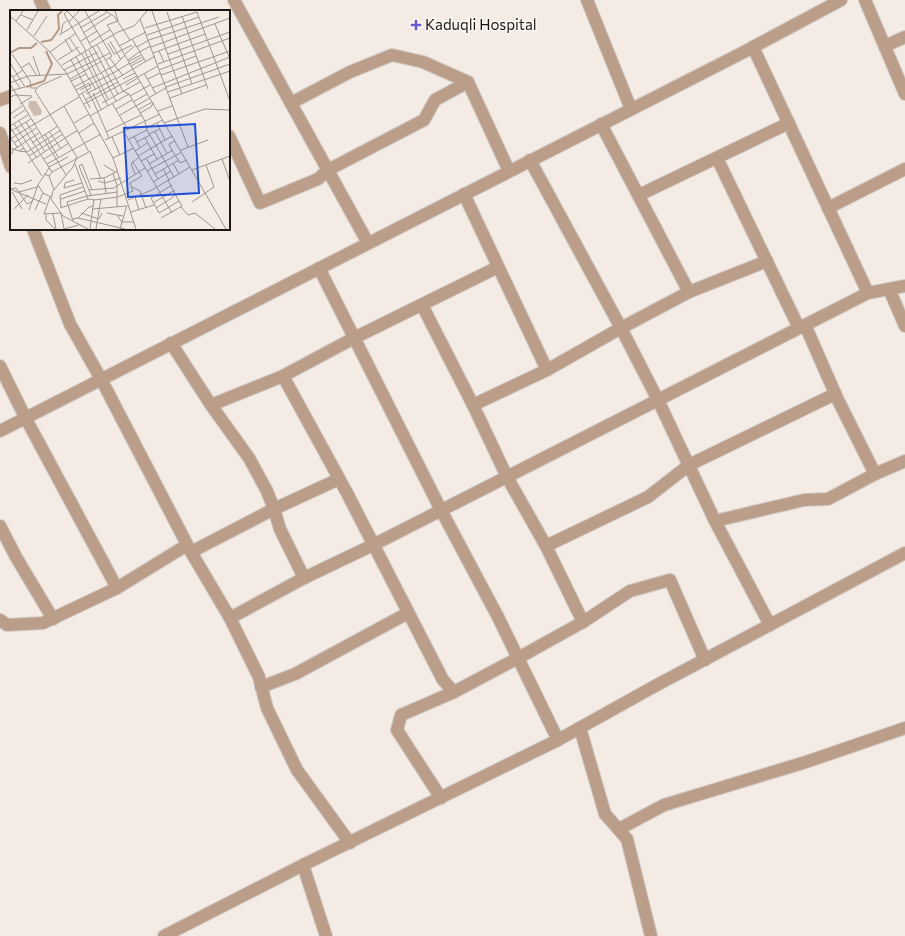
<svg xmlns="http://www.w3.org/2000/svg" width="905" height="936" font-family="Commissioner,sans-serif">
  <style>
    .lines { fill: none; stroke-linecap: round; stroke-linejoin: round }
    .minor-casing { stroke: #d1c9c4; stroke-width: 14 }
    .minor { stroke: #bb9e89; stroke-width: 12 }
    .poi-dot { fill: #695ad4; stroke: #fef9f5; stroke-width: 1.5 }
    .labels { text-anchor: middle; stroke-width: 3; stroke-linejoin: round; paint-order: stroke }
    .poi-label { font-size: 15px; fill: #191614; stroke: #fef9f5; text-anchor: start }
    .inset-river { fill: none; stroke: #b29986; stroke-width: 2 }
    .inset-road { fill: none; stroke: #9c9691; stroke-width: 1 }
    .view { fill: #1d4ed8; fill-opacity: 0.15; stroke: #1d4ed8; stroke-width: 2 }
    .inset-edge { fill: none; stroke: #191614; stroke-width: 2 }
  </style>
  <rect width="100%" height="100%" fill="#f4ebe5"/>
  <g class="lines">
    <defs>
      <g id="minor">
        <path d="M40 0 45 11"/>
        <path d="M234 0 368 243"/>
        <path d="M587 0 631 109"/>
        <path d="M865 0 905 94"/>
        <path d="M885 46 905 37"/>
        <path d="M753 47 868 293"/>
        <path d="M0 100 11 96"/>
        <path d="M291 103 350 72 392 55 423 62 468 82 509 171"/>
        <path d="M601 124 689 292"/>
        <path d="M0 133 11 167"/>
        <path d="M229 136 260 203 318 179 328 170 424 120 435 100 468 82"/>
        <path d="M717 158 799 328"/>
        <path d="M530 160 621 328 658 400 715 521 770 625"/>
        <path d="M464 194 547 370"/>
        <path d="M639 195 789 123"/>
        <path d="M828 208 905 169"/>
        <path d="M33 229 70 324 101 379 191 552 230 618 259 677 267 708 297 770 350 843"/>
        <path d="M319 268 441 510 498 617 558 740"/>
        <path d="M889 289 905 326"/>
        <path d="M422 305 473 405 507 477 546 546 583 622"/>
        <path d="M805 325 838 400 875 474"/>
        <path d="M171 343 211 405 249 458 267 491 274 509 280 529 304 578"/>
        <path d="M0 366 25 417 117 588"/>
        <path d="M283 376 347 493 443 680 454 692"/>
        <path d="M211 405 283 376 354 338 498 267"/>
        <path d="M473 405 547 370 621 328 689 292 767 261"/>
        <path d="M0 431 742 53 841 0"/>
        <path d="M715 521 804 500 828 499 875 474 905 461"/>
        <path d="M0 526 16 557 53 619"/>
        <path d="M546 546 648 497 689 465 835 394"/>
        <path d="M191 552 274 509 339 479"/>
        <path d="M230 618 304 578 373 545 868 293 905 286"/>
        <path d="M0 620 7 625 43 623 117 588 187 545"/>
        <path d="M261 687 295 674 408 613"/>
        <path d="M580 728 605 814 627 839 651 936"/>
        <path d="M441 798 397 730 401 715 454 692 518 658 583 622 630 591 670 580 705 660"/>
        <path d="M619 829 664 805 806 762 905 728"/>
        <path d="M303 865 326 936"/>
        <path d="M164 936 303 865 558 740 655 686 905 553"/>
      </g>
    </defs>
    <use href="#minor" class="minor-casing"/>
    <use href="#minor" class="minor"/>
  </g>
  <path class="poi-dot" d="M414 19h4v4h4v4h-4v4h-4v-4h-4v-4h4z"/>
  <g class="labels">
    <g class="poi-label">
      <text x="425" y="30">Kaduqli Hospital</text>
    </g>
  </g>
  <g transform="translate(10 10)">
    <rect width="220" height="220" fill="#f4ebe5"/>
    <path d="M19 91H26L32 101 31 105 24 106 18 96Z" fill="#cdbbad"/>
    <path class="inset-river" d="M31 32 41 30 45 25 49 19 48 5 52 1M0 43 9 38H21L27 33M16 77 34 71 42 54 36 41"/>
    <path class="inset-road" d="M75 1 102 46 96 50M95 1 104 6 120 30M142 1 172 84M157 2 182 74M11 5 23 10M0 6 40 42 57 64 103 148 126 219M172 6 198 79M130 9 178 137M6 11 13 1M59 12 69 1M205 14 220 49M70 18 96 3M135 18 187 2 220 91M17 20 28 1M51 23 53 14 58 10M73 23 101 5M49 25 89 1M103 25 216 219M104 25 97 15 108 11 105 1M137 25 189 7M24 26 37 6M59 27 71 45M55 29 62 42M122 29 136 52M71 31 87 21M100 31 111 50M79 33 100 20M98 33 104 44 122 35M87 35 113 81 119 84 135 111 137 120 164 167M109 36 136 22M83 37 108 84M127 37 139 30 209 7M141 37 220 8M79 40 90 62M76 41 54 4 57 1 68 12 82 38M149 41 154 52M40 42 66 23M75 42 98 89M129 42 141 36M143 43 195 24M2 44 20 71 21 78H27M72 44 98 96M115 44 126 35M158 44 220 22M23 46 30 66M66 47 79 69M100 48 108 60M48 50 69 37M61 50 84 93 99 128M118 50 129 42M119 51 131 45M0 53 15 77 0 81M120 54 132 47M148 54 220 28M52 55 108 22 124 16 137 1M121 56 134 49M11 58 19 53 27 66M54 60 88 42M108 60 120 53M149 60 186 46M91 62 106 91M0 63 10 78M103 63 109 60 113 66M134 63 146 84M151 65 220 41M52 66 29 76 25 81 67 147 63 157 43 181 41 189 53 206 78 219M3 67 13 60M128 67 148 56M79 68 86 80M60 69 92 51M106 69 145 46M113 69 125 63M138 69 150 63M61 71 76 64M0 73 18 66 57 64 100 43M0 74 56 165M116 75 128 68M64 77 104 56 115 45M156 77 220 54M142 78 220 47M66 80 79 73 80 76 81 78 69 85M70 80 103 63M158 82 220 61M72 83 80 98M83 83 91 99M76 84 106 68M120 86 140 75M0 87 5 85 22 86M140 87 156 78M160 88 196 75M75 90 108 72M123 92 137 84M92 93 130 72M102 93 118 120M10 94 22 87M74 94 127 66M106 99 122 90M128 100 142 92M148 101 162 96M130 103 141 97 143 93M0 104 12 96M110 105 140 88M80 106 119 84M3 108 15 100M9 111 42 162M16 112 35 142M64 113 79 104M147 113 155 130M154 113 195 99 220 100M4 114 27 148M0 116 18 105M0 117 32 166M136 118 153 110M39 121 51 139M0 122 21 109M96 122 131 105M114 122 162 203M145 122 157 143M69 123 84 113M35 124 48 147M139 124 150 119M124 126 130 138M0 127 8 138M102 127 110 145M55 128 68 120M135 128 147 149M0 129 69 87M119 129 137 120M95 130 150 104M165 131 159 134 160 137 170 153 177 150M127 132 140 125M4 133 26 118M22 133 48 116M0 138 9 141 14 138M171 140 198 130M9 141 17 142 51 120M80 141 91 169M125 141 137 133M2 144 3 140 29 123M19 146 53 124M128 146 162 126M103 148 124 138M136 148 148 169M34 149 59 133M212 149 220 171M131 151 144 144M18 153 55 128M163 153 169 164M37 154 91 124M65 154 78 189 84 190 108 187 123 181 120 173 132 166 122 151M72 154 69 156 81 185M72 154 82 180M139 154 163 140M94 155 105 162M39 157 58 147M39 158 28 175 33 183 41 187M153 159 159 170M182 160 220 146M137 161 172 142M34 164 39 166 42 162 79 142 54 96M103 164 107 175V197M125 164 121 154 129 147M145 164 169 150M39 166 44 180M94 168 96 184M80 169 94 168 108 161M64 170 55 173 54 178 72 173M88 171 95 173 111 168M143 172 161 161M4 173 11 174 22 170M162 175 141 188 149 203 169 191 165 184M122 177 130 181 136 198M0 179 36 194M0 179 6 178 17 194 23 191M79 180 104 178 135 158M2 182 12 199M9 182 27 177M40 187 34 204 51 203M125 187 129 200M51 189 75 181M118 190 142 180 180 157M182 192 204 177 196 155M143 193 165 180M171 197 178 205 185 203 205 219M50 198 78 189M51 198 50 185 73 177M146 198 162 188 165 184 158 170M4 199 18 185M83 199 116 196M19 200 28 175M25 200 33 183M121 202 144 195M51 203 54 219M71 203 89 209 92 203M97 203 113 206M43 204 46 219M36 205V210L45 219M107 205 112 212H123M68 208 79 197 83 196M151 208 172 196 169 191M63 209 68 208 115 219M63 211 57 192 77 186 107 182M54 219 69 215M80 219 84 189M86 219 91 189M110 219 117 195"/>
    <path class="view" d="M185 114 189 183 118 187 114 118Z"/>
    <rect width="220" height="220" class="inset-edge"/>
  </g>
</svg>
